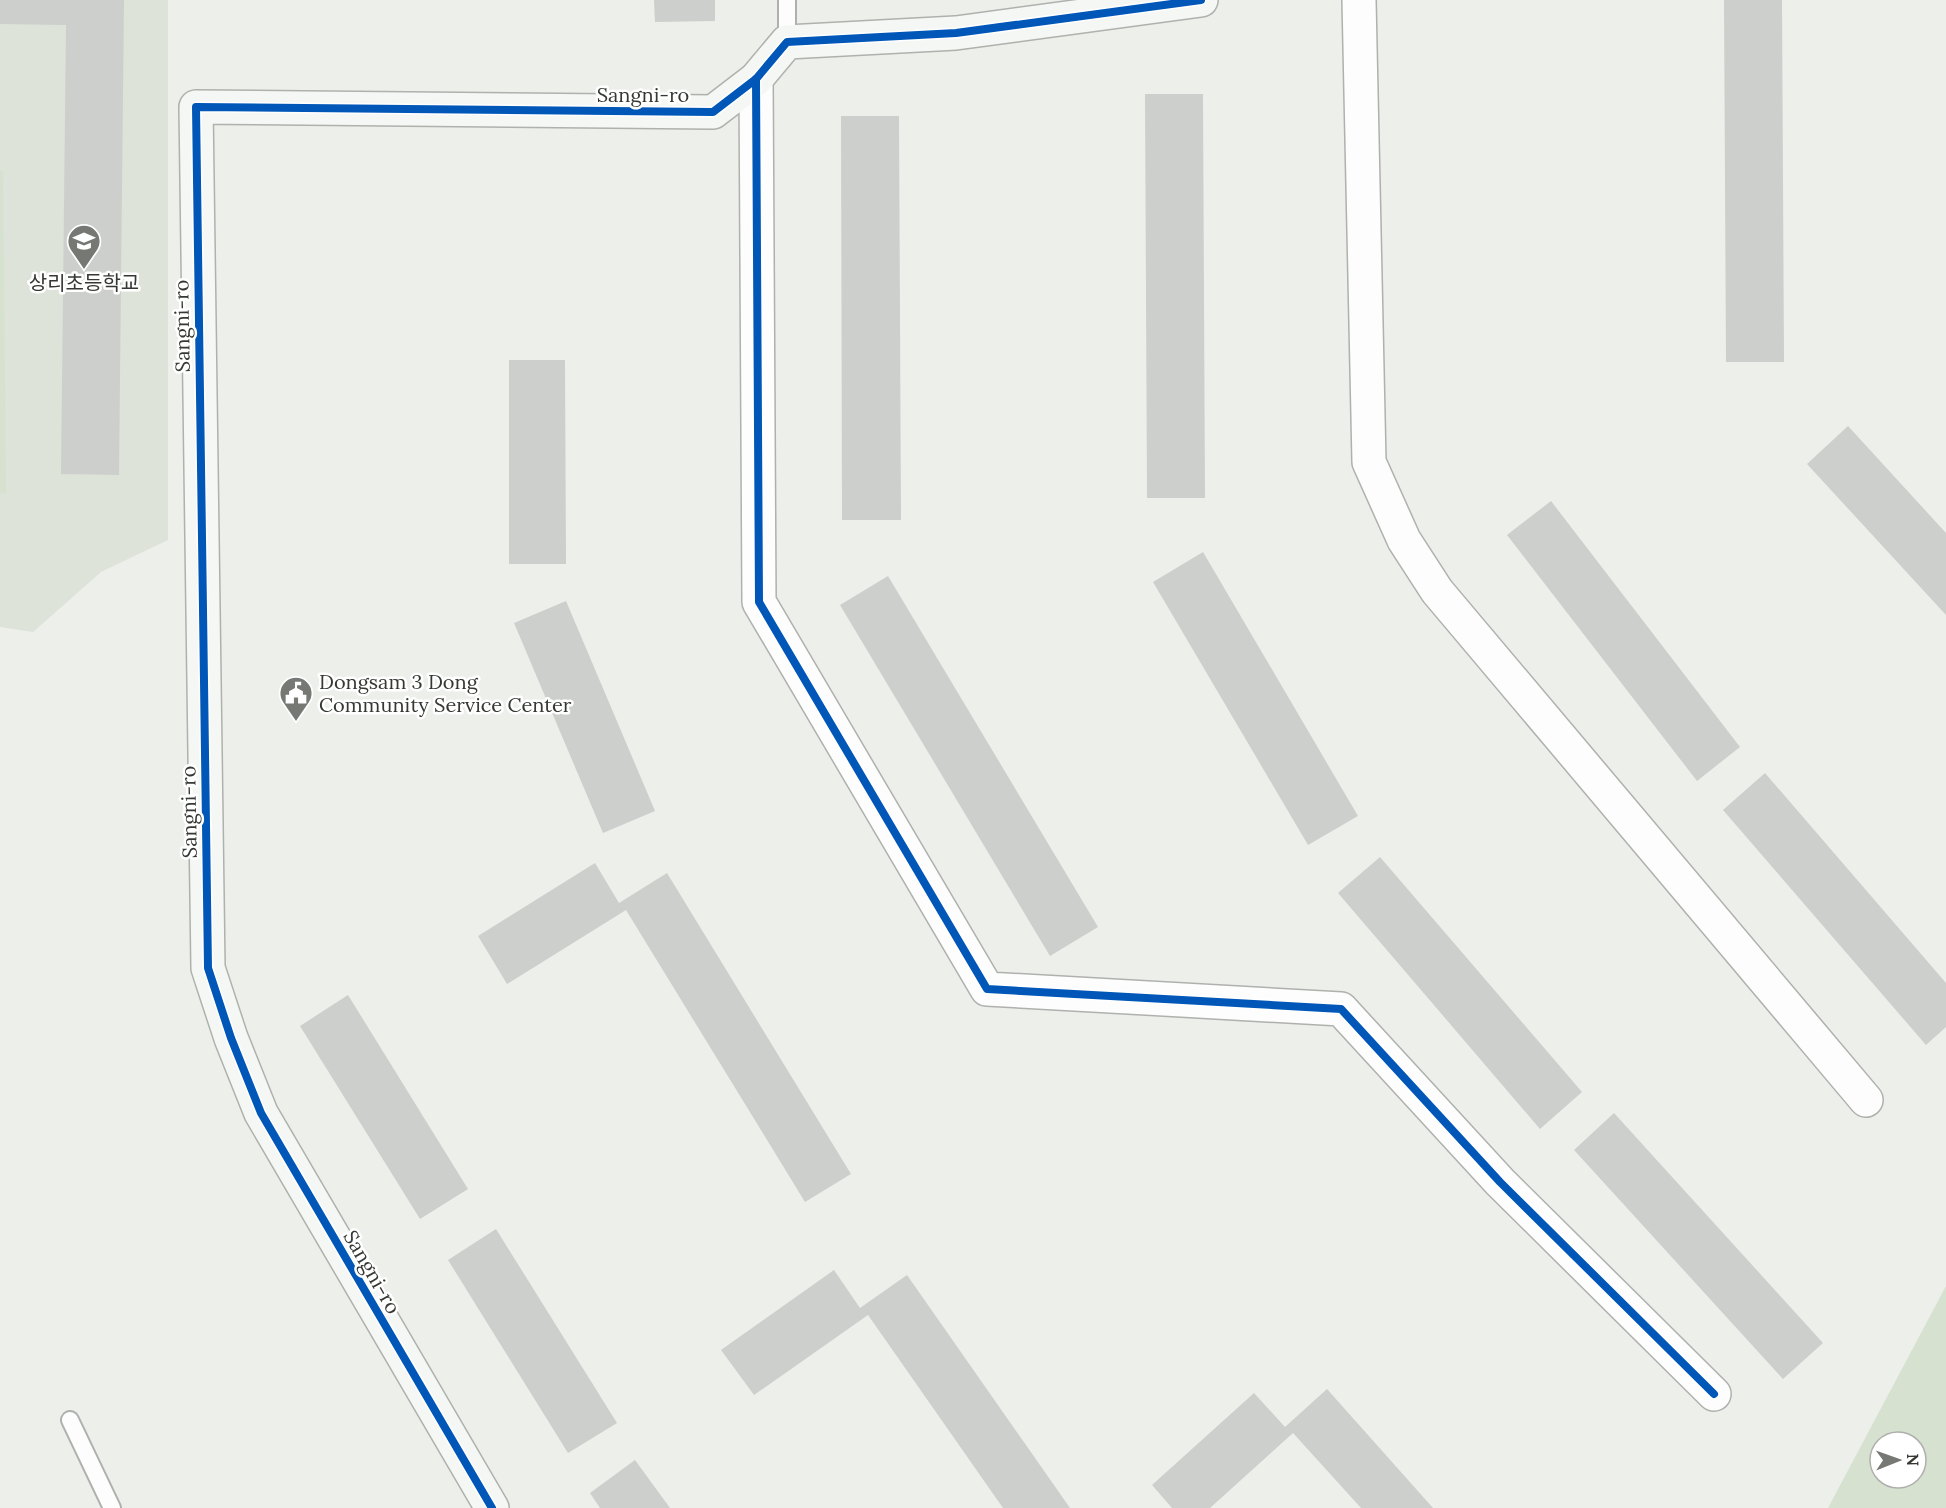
<svg xmlns="http://www.w3.org/2000/svg" width="1946" height="1508" font-family="Lora,'Noto Sans KR',serif">
  <style>
    .built { fill: #dde3d9 }
    .green { fill: #d6e1cf; fill-rule: evenodd }
    .building { fill: #cdcfcc }
    .lines { fill: none; stroke-linecap: round; stroke-linejoin: round }
    .lane-casing { stroke: #afb1ad; stroke-width: 20 }
    .street-casing { stroke: #afb1ad; stroke-width: 36 }
    .secondary-casing { stroke: #afb1ad; stroke-width: 36 }
    .lane { stroke: #fcfdfc; stroke-width: 16 }
    .street { stroke: #fcfdfc; stroke-width: 33 }
    .secondary { stroke: #f5f7f4; stroke-width: 33 }
    .cycleway-casing { stroke: #fff; stroke-width: 11 }
    .cycleway { stroke: #0057b8; stroke-width: 8 }
    .labels { text-anchor: middle; stroke-width: 5; stroke-linejoin: round; paint-order: stroke }
    .street-label { font-size: 20px; fill: #363834; stroke: #fff }
    .poi-label { font-size: 20px; fill: #363834; stroke: #fff }
  </style>
  <rect width="100%" height="100%" fill="#edefeb"/>
  <path class="built" d="M0 0H168V540L101 572 33 632 0 627Z"/>
  <g class="green">
    <path d="M0 170 3 171 6 494 0 493Z"/>
    <path d="M1946 1286V1508H1828ZM1880 1442H1916V1478H1880Z"/>
  </g>
  <g class="building">
    <path d="M0 0H124L119 475 61 474 66 25 0 24Z"/>
    <path d="M654 0H715V21L655 22Z"/>
    <path d="M1724 0H1782L1784 362H1726Z"/>
    <path d="M1145 94H1203L1205 498H1147Z"/>
    <path d="M841 116H899L901 520H842Z"/>
    <path d="M509 360H565L566 564H509Z"/>
    <path d="M1848 426 1946 533V615L1807 464Z"/>
    <path d="M1551 501 1740 747 1697 781 1507 535Z"/>
    <path d="M1203 552 1358 816 1308 845 1153 582Z"/>
    <path d="M888 576 1098 927 1050 956 840 605Z"/>
    <path d="M566 601 655 811 603 833 514 623Z"/>
    <path d="M1765 773 1946 983V1027L1926 1045 1723 810Z"/>
    <path d="M1380 857 1582 1092 1540 1129 1338 893Z"/>
    <path d="M595 863 619 903 667 873 851 1174 805 1202 626 910 507 984 478 936Z"/>
    <path d="M348 995 468 1189 420 1219 300 1026Z"/>
    <path d="M1614 1113 1823 1343 1783 1379 1574 1150Z"/>
    <path d="M496 1229 617 1423 568 1453 448 1260Z"/>
    <path d="M834 1270 860 1308 907 1275 1070 1508H1003L868 1315 754 1395 721 1350Z"/>
    <path d="M1327 1389 1433 1508H1361L1293 1433 1210 1508H1172L1152 1485 1254 1393 1285 1427Z"/>
    <path d="M635 1460 670 1508H600L590 1493Z"/>
  </g>
  <g class="lines">
    <defs>
      <g id="lane">
        <path d="M787 0V42"/>
        <path d="M70 1420 112 1508"/>
      </g>
      <g id="street">
        <path d="M1359 0 1369 462 1404 540 1437 591 1866 1100"/>
        <path d="M756 79 759 602 987 989 1341 1009 1500 1182 1714 1394"/>
      </g>
      <path id="secondary" d="M492 1508 261 1113 231 1038 208 968 196 107 713 112 756 79 787 42 956 33 1201 0"/>
    </defs>
    <use href="#lane" class="lane-casing"/>
    <use href="#street" class="street-casing"/>
    <use href="#secondary" class="secondary-casing"/>
    <use href="#lane" class="lane"/>
    <use href="#street" class="street"/>
    <use href="#secondary" class="secondary"/>
    <defs>
      <g id="cycleway">
        <path d="M756 79 759 602 987 989 1341 1009 1500 1182 1714 1394"/>
        <path d="M492 1508 261 1113 231 1038 208 968 196 107 713 112 756 79 787 42 956 33 1201 0"/>
      </g>
    </defs>
    <use href="#cycleway" class="cycleway-casing"/>
    <use href="#cycleway" class="cycleway"/>
  </g>
  <defs>
    <symbol id="school-pin" viewBox="-11 -11 22 30"><path d="M0 17L-7.5 6A9.5 9.5 0 1 1 7.5 6Z" fill="#767874" stroke="#fff"/><path d="M0-5L7-2L0 1L-7-2ZM-4 1L0 2.5L4 1V4Q0 6-4 4Z" fill="#fff"/></symbol>
    <symbol id="civic-pin" viewBox="-11 -11 22 30"><path d="M0 17L-7.5 6A9.5 9.5 0 1 1 7.5 6Z" fill="#767874" stroke="#fff"/><path d="M-.6-6.5H3V-4.5H.6V-3L4-1V1h2V6H-6V1h2V-1L-.6-3ZM-1.2 2.5V6h2.4V2.5Z" fill="#fff"/></symbol>
  </defs>
  <g fill-rule="evenodd">
    <use href="#school-pin" x="65" y="222" width="38" height="52"/>
    <use href="#civic-pin" x="277" y="674" width="38" height="52"/>
  </g>
  <g class="labels">
    <g class="street-label">
      <text x="643" y="102">Sangni-ro</text>
      <text transform="translate(182 326) rotate(-91)" y="7">Sangni-ro</text>
      <text transform="translate(189 812) rotate(-91)" y="7">Sangni-ro</text>
      <text transform="translate(372 1272) rotate(60)" y="7">Sangni-ro</text>
    </g>
    <g class="poi-label">
      <text x="84" y="290">상리초등학교</text>
      <text x="319" y="689" text-anchor="start">Dongsam 3 Dong<tspan x="319" dy="23">Community Service Center</tspan></text>
    </g>
  </g>
  <g transform="translate(1898 1460) rotate(89)"><circle r="28" fill="#ffffff" stroke="#afafae" stroke-width="1.5"/>
  <path d="M0-4.5L10 22L0 15L-10 22Z" fill="#767874"/>
  <text y="-9" font-size="16" font-weight="bold" text-anchor="middle" fill="#363834">N</text>
  </g>
</svg>
